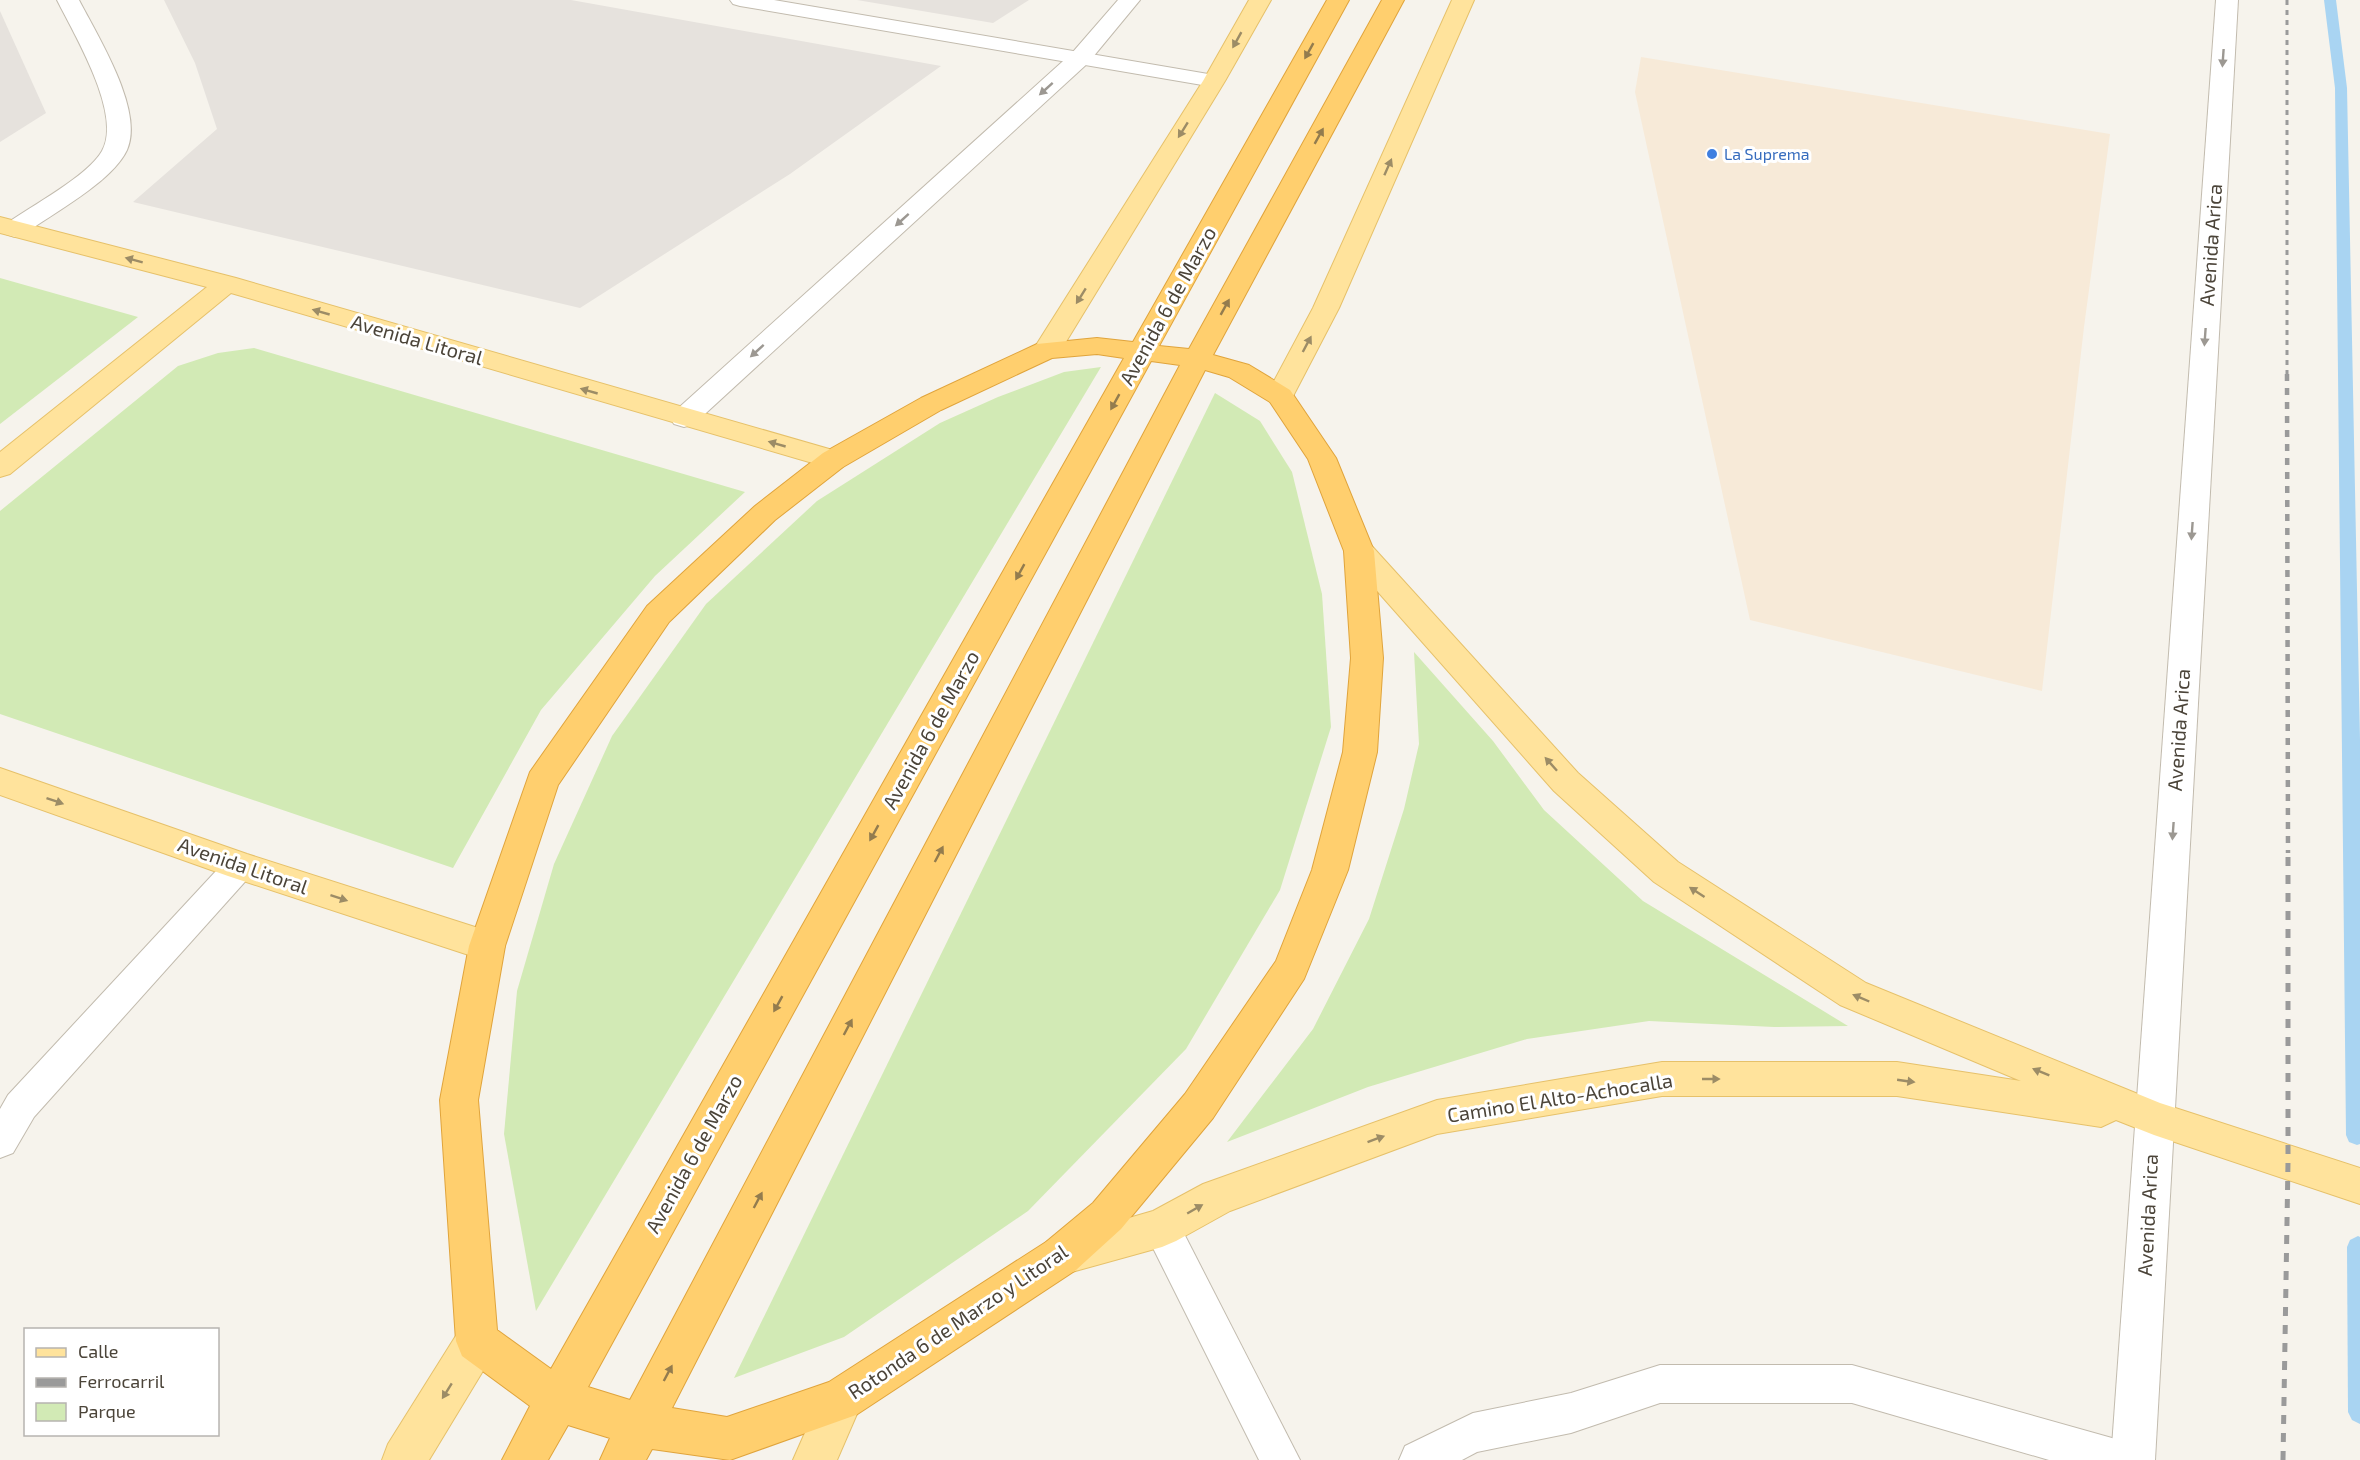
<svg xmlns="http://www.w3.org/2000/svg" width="2360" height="1460" font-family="'Exo 2',sans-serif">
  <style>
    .commercial { fill: #f7ead8 }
    .industrial { fill: #e6e2dd }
    .green { fill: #d2eab5 }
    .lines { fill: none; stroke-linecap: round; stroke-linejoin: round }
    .stream { fill: #a9d4f2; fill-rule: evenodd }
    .lane-casing { stroke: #c2bbae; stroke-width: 2 }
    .street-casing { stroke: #c2bbae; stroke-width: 2 }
    .primary-casing { stroke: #e6c16a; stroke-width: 2 }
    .highway-casing { stroke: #e0a43c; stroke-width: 2 }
    .lane { fill: #fff; fill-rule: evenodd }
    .street { fill: #fff; fill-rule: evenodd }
    .primary { fill: #ffe39c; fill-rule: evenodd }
    .highway { fill: #ffcf6e; fill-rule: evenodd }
    .rail-far2 { stroke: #9a9a9a; stroke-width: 3; stroke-dasharray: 5 5; stroke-linecap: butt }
    .rail-far1 { stroke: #9a9a9a; stroke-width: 4.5; stroke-dasharray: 7 7; stroke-linecap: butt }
    .rail { stroke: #9a9a9a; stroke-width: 5; stroke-dasharray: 9 9; stroke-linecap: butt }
    .oneway { fill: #9c8c66 }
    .oneway2 { fill: #937c4e }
    .oneway3 { fill: #9c9892 }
    .shop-dot { fill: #3f7fe0; stroke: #fff; stroke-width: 2 }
    .labels { text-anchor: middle; stroke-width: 6; stroke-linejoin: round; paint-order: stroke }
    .far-shop-label { font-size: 16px; fill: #366cbe; stroke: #fff; text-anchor: start }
    .street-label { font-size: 20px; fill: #4b4439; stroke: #fff }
  </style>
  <rect width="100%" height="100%" fill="#f6f3ec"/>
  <path class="commercial" d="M1641 57 2110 134 2084 327 2042 691 1750 620 1635 92Z"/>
  <g class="industrial">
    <path d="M164 0H571L941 66 790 174 580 308 133 202 217 129 195 63Z"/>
    <path d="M857 0H1029L993 23Z"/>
    <path d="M0 11 46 113 0 142Z"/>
  </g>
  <g class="green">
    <path d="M0 278 138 317 0 424Z"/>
    <path d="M254 348 745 492 655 576 541 710 453 868 0 714V511L178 366 218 353Z"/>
    <path d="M1101 367 536 1311 504 1134 517 991 554 864 612 736 706 604 817 501 940 423 998 397 1064 372Z"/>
    <path d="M1215 393 1260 421 1292 472 1322 594 1331 727 1280 890 1186 1049 1028 1211 844 1337 734 1378Z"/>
    <path d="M1414 652 1493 741 1544 810 1643 901 1848 1026 1774 1027 1649 1021 1527 1039 1368 1087 1227 1142 1313 1029 1369 919 1404 809 1419 744Z"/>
  </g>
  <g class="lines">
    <g class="stream">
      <path d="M2324 0H2336L2347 88 2360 740V1144L2357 1145 2349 1142 2346 1135 2335 88Z"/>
      <path d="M2358 1236 2360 1237V1424L2352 1420 2348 1412 2347 1247 2350 1240Z"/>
    </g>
    <defs>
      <g id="lane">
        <path d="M730 0H774L1214 75 1221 77 1224 81 1221 85 1214 87 740 6 733 4Z"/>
        <path d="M240 853 251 857 256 866 251 875 34 1117 13 1153 0 1158V1109L8 1095 229 857Z"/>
        <path d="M1162 1211 1175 1216 1300 1460H1259L1143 1228 1149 1216Z"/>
        <path d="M1660 1365H1852L2119 1440 2133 1446 2139 1460H2049L1852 1403H1660L1571 1433 1477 1452 1462 1460H1399L1405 1446 1473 1413 1571 1393Z"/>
      </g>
      <g id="street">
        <path d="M57 0H79C97 35 145 111 127 150 112 182 52 214 24 234L15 237 6 234 2 229 6 224C31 206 88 176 102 151 123 115 74 34 57 0Z"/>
        <path d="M1118 0H1140L1088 63 694 424 684 427 674 424 670 418 674 412 1072 53Z"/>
        <path d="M2216 0H2238L2155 1460H2111Z"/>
      </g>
      <g id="primary">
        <path d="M1249 0H1271L1225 81 1061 350 1057 356 1047 358 1037 356 1033 350 1203 81Z"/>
        <path d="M1452 0H1474L1339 308 1290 402 1280 405 1270 402 1266 396 1313 308Z"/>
        <path d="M0 217 236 278 843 453 847 460 843 467 833 469 231 293 10 474 0 477V452L207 287 0 233Z"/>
        <path d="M1359 541 1370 544 1578 773 1678 862 1866 983 2160 1103 2360 1168V1204L2154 1135 2116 1120 2101 1127 1897 1096H1662L1437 1134 1230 1211 1176 1241 1162 1247 1061 1275 1046 1270 1040 1256 1046 1242 1153 1211 1203 1184 1437 1100 1662 1062H1897L2021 1081 1840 1005 1654 882 1554 791 1348 558 1344 551 1348 544Z"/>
        <path d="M0 768 247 854 500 935 505 946 500 957 487 961 228 876 0 795Z"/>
        <path d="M477 1320 492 1326 498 1341 492 1356 429 1460H382L388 1444 462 1326Z"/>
        <path d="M841 1378 856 1385 863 1400 837 1460H793L826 1385Z"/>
      </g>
      <path id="highway" d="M1327 0H1349L1159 346 1189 349 1382 0H1404L1213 355 1249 365 1290 390 1336 458 1374 551 1383 658 1377 752 1348 870 1304 979 1213 1118 1121 1229 1076 1270 856 1415 730 1460 652 1449 646 1460H600L610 1438 568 1425 548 1460H502L530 1406 462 1356 456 1341 440 1100 469 946 530 772 647 606 755 506 823 453 921 398 1037 344 1097 338 1133 342ZM1097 354 1124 358 551 1369 497 1330 478 1100 505 946 558 785 669 622 775 520 843 467 941 410 1052 358ZM1151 361 1180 365 630 1400 588 1387ZM1205 370 1229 377 1270 402 1308 459 1344 551 1351 658 1343 752 1312 870 1276 961 1185 1094 1093 1203 1046 1242 829 1382 727 1417 672 1408Z"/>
    </defs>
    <use href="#lane" class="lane-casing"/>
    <use href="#street" class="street-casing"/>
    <use href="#primary" class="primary-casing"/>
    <use href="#highway" class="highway-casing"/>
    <use href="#lane" class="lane"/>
    <use href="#street" class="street"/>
    <use href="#primary" class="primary"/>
    <use href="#highway" class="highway"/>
    <path class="rail-far2" d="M2287 0V375"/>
    <path class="rail-far1" d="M2287 374 2288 853"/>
    <path class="rail" d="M2283 1460 2288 1162V851"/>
  </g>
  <defs><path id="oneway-solid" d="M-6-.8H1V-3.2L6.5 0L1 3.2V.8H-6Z" transform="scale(1.5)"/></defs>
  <g class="oneway">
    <use href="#oneway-solid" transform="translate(1237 40) rotate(119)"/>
    <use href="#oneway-solid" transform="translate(1183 130) rotate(122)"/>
    <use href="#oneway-solid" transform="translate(1388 167) rotate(-66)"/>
    <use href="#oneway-solid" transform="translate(134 260) rotate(-165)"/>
    <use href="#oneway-solid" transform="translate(1081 296) rotate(122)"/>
    <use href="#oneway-solid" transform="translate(321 312) rotate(-164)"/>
    <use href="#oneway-solid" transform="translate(1307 344) rotate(-62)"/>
    <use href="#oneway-solid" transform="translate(589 391) rotate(-164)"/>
    <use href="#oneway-solid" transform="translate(777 444) rotate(-164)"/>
    <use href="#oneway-solid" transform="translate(1551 764) rotate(-132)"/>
    <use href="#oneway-solid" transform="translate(55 801) rotate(19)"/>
    <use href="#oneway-solid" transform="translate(1697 892) rotate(-147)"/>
    <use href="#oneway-solid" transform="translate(339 898) rotate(18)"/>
    <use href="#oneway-solid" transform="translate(1861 998) rotate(-157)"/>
    <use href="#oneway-solid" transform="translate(2041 1072) rotate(-158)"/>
    <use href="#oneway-solid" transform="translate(1711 1079)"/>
    <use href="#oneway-solid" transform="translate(1906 1081) rotate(8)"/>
    <use href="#oneway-solid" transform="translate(1376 1139) rotate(-20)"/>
    <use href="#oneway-solid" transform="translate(1195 1209) rotate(-30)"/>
    <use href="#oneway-solid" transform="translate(447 1391) rotate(122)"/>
  </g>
  <g class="oneway2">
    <use href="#oneway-solid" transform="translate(1309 51) rotate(119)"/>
    <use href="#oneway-solid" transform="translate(1319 136) rotate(-61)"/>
    <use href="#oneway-solid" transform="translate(1225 307) rotate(-61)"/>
    <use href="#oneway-solid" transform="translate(1115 402) rotate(119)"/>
    <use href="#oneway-solid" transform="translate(1020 572) rotate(119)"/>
    <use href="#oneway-solid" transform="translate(874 833) rotate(119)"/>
    <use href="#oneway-solid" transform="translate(939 854) rotate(-62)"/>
    <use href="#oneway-solid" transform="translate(778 1004) rotate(119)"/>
    <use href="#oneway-solid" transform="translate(848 1027) rotate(-62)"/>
    <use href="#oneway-solid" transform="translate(758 1200) rotate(-62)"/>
    <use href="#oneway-solid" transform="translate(668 1373) rotate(-62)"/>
  </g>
  <g class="oneway3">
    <use href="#oneway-solid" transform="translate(2223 58) rotate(94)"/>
    <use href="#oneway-solid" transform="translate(1046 89) rotate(138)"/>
    <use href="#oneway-solid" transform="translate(902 220) rotate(138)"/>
    <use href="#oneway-solid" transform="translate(2205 337) rotate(94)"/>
    <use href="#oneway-solid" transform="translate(757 351) rotate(138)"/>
    <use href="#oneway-solid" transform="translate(2192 531) rotate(94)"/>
    <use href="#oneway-solid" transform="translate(2173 831) rotate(94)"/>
  </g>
  <circle class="shop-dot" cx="1712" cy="154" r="6"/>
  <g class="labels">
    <g class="far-shop-label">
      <text x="1724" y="160">La Suprema</text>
    </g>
    <g class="street-label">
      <text transform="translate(2211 245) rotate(-86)" y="7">Avenida Arica</text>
      <text transform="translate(1168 306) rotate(-61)" y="7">Avenida 6 de Marzo</text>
      <text transform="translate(417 340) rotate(16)" y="7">Avenida Litoral</text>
      <text transform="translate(931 730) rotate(-61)" y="7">Avenida 6 de Marzo</text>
      <text transform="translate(2179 730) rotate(-86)" y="7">Avenida Arica</text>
      <text transform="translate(243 866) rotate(19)" y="7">Avenida Litoral</text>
      <text transform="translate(1560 1098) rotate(-9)" y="7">Camino El Alto-Achocalla</text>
      <text transform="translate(694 1154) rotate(-61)" y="7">Avenida 6 de Marzo</text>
      <text transform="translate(2148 1215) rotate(-87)" y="7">Avenida Arica</text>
      <text transform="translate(958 1322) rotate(-34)" y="7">Rotonda 6 de Marzo y Litoral</text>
    </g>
  </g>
  <rect x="24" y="1328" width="195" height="108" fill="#ffffff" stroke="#b7b4b0" stroke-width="1.5"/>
  <rect x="36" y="1348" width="30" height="9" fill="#ffe39c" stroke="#b7b4b0" stroke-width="1.5"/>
  <text x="78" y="1358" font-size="18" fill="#4b4439">Calle</text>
  <rect x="36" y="1378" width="30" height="9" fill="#9a9a9a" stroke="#b7b4b0" stroke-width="1.5"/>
  <text x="78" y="1388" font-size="18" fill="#4b4439">Ferrocarril</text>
  <rect x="36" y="1403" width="30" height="18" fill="#d2eab5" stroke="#b7b4b0" stroke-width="1.5"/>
  <text x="78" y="1418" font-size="18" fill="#4b4439">Parque</text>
</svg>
